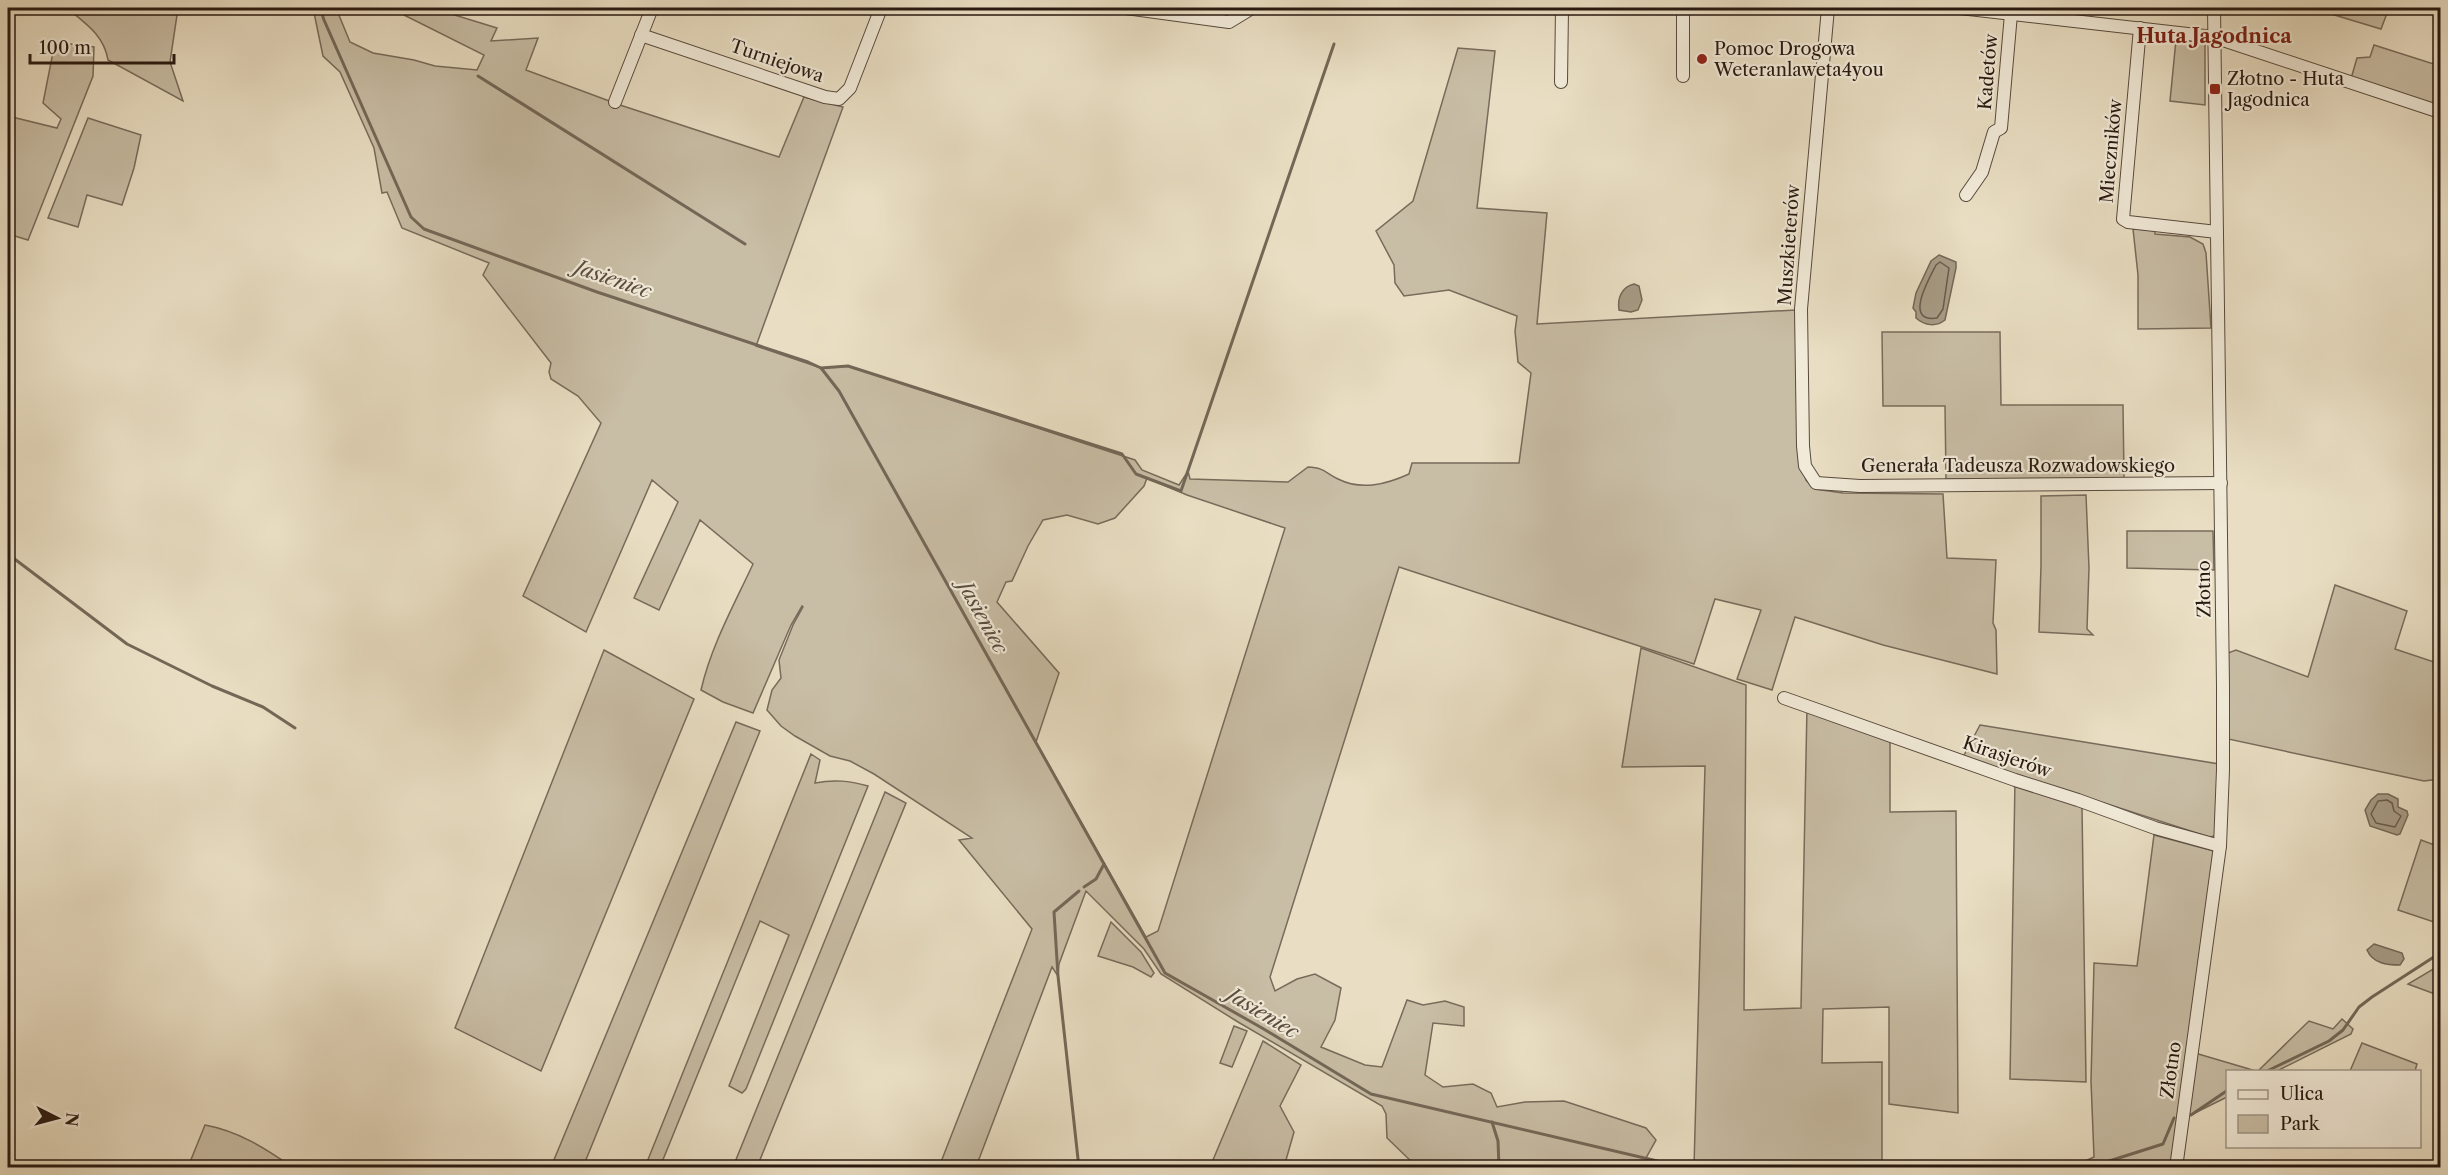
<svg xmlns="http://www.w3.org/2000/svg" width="2448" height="1175" font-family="'Libre Caslon Text',serif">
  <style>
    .green { fill: #c8bda5; stroke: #786b5b; stroke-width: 1.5; fill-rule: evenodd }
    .water { fill: #a79b86; stroke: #746757; stroke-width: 1.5 }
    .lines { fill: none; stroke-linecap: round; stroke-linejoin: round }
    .shore { stroke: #685a4c; stroke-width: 1.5 }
    .stream { stroke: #746757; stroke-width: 3 }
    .minor-casing { stroke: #584a3e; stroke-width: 14 }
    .minor { stroke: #f1ead8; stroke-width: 12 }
    .poi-dot { fill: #8f2418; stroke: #f1ead8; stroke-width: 2 }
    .labels { text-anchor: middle; stroke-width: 4.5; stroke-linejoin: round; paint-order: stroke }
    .poi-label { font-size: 18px; fill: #281911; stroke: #f1ead8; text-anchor: start }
    .street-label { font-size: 18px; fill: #281911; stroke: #f1ead8 }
    .neighbourhood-label { font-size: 20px; font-weight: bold; fill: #7a1f14; stroke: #f1ead8 }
    .water-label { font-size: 20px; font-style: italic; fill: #5b4d40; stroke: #f1ead8 }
  </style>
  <rect width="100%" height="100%" fill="#e9dec3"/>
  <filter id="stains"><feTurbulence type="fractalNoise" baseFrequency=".00333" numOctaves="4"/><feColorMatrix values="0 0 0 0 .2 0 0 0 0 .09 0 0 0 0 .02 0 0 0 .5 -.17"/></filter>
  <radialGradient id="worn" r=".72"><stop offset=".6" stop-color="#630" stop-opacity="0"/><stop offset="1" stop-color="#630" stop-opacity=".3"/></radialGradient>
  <g class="green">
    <path d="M67 8H150L177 15 170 62 183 101 108 60C104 35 85 23 67 8Z"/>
    <path d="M313 8H336L350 42 373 53 414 60 435 66 477 70 484 55 390 8H432L497 28 491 41 538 38 526 70 620 105 779 157 804 97 843 107 756 346 821 368 848 366 1135 460 1142 470 1179 485 1188 471 1190 479 1288 482 1308 467C1325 468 1324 472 1338 479 1362 491 1387 484 1409 474L1412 463H1519L1531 373 1518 362 1515 331 1517 316 1449 290 1404 296 1395 283 1394 265 1376 231 1413 201 1458 48 1495 51 1477 208 1547 213 1537 324 1796 310 1799 455 1806 480 1815 489 1843 493 1943 494 1947 558 1996 560 1993 623 1996 630 1997 674 1883 645 1795 617 1772 690 1737 679 1761 610 1715 599 1694 664 1399 567 1270 977 1275 991 1297 979 1315 974 1341 988 1335 1020 1321 1047 1365 1065 1382 1067 1407 1000 1423 1005 1445 1001 1464 1007V1026L1433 1023 1425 1075 1443 1087 1473 1084 1491 1093 1497 1107 1525 1102 1564 1101 1646 1128 1656 1140 1646 1158 1687 1167H1412L1414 1164 1387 1138 1386 1114 1382 1106 1238 1022 1161 974 1144 949 1086 891 1059 964 1058 976 1052 967 976 1167H939L1032 929 959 840 972 838 874 774 850 761 830 756 795 736 781 726 767 710 772 690 781 678 779 660 793 625 803 607 802 606 791 625 753 713 723 702 701 690C711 646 734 605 753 564L700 520 659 610 634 598 678 502 652 480 586 632 523 596 601 423 578 396 551 379 549 372 551 363 483 275 489 263 402 228 387 192 382 193 374 148 340 72 323 56ZM1147 478 1187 495 1285 528 1158 931 1146 937 1036 742 1059 673 997 602 1006 582 1012 581 1028 546 1043 520 1067 515 1098 524 1115 518 1144 486Z"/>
    <path d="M2333 8H2389L2381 29 2331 14Z"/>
    <path d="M2176 40 2205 43V105L2170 101Z"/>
    <path d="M55 42 94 47 93 76 28 240 8 234V116L57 128 61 119 43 103Z"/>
    <path d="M2374 45 2440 66V112L2350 82 2357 58 2370 57Z"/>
    <path d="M88 118 141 135 134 168 122 205 87 195 78 227 48 218Z"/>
    <path d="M2133 229 2155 230V234L2190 237 2203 244 2206 253 2211 328 2138 329V275Z"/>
    <path d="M1882 332H2000L2001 405H2123L2124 478 1946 479 1945 406H1883Z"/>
    <path d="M2086 495 2089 568 2087 629 2093 635 2039 632 2041 565V496Z"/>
    <path d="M2127 531H2213L2214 570 2127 568Z"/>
    <path d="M2335 585 2407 611 2395 649 2440 664 2439 779 2424 781 2228 739V653L2236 650 2308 677Z"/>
    <path d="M1641 648 1746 685 1744 1010 1801 1008 1807 707 1890 736V812L1956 811 1958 1113 1889 1104V1007L1823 1009 1822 1063 1882 1062V1167H1694L1705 766 1622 767Z"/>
    <path d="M604 650 694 699 541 1071 455 1028Z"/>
    <path d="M736 722 760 731 583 1167H551Z"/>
    <path d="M1980 725 2219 764 2216 836 2209 837 1963 757Z"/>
    <path d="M811 754 820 760 815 783C835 779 849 781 868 786L746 1089 742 1093 729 1086 789 935 760 921 660 1167H645Z"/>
    <path d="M2015 780 2082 807 2086 1082 2010 1079Z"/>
    <path d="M885 792 906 803 757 1167H733Z"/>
    <path d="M2154 835 2214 851 2172 1167 2070 1168 2094 1157 2091 1081 2094 963 2137 966Z"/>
    <path d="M2421 840 2440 847V924L2398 910Z"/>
    <path d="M1111 922 1141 952 1154 973 1151 977 1133 967 1098 956Z"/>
    <path d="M2440 965V996L2408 984Z"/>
    <path d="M2342 1019 2353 1029 2351 1034 2277 1071H2258L2309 1021 2333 1029Z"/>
    <path d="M1234 1026 1247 1031 1232 1067 1220 1063Z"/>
    <path d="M1263 1041 1301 1065 1280 1106 1294 1132 1284 1167H1210Z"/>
    <path d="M2362 1043 2417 1064 2415 1071H2350Z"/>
    <path d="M2195 1053 2256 1071 2228 1072 2227 1097 2187 1117Z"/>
    <path d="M205 1125C238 1131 265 1148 292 1167H188Z"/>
  </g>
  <g class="water">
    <path d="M1939 255 1956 262V268L1945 320C1936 327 1925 326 1916 318V312L1913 308 1916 293 1931 261Z"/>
    <path d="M1634 284 1639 286 1642 300 1638 310 1631 312 1619 310C1617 298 1622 287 1634 284Z"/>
    <path d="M2378 794H2388L2398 799V807L2407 811 2408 815 2400 834 2397 835 2370 826 2365 810 2371 800Z"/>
    <path d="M2374 944 2402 953 2404 959 2400 965C2388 965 2373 964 2367 950Z"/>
  </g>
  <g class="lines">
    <g class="shore">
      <path d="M1940 262 1949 268 1943 309 1937 318C1903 323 1929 279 1936 265Z"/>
      <path d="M2387 800 2392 803 2394 811 2401 816 2395 827 2376 823 2371 814 2378 801Z"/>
    </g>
    <g class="stream">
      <path d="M320 8 324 20 411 217 424 229 597 292 808 362 821 368 839 391 1165 973 1262 1028 1371 1094 1687 1168"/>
      <path d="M478 76 745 244"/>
      <path d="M821 368 848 366 1122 454 1136 474 1181 491 1334 44"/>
      <path d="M8 554 127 644 212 686 263 707 295 728"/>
      <path d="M1084 887 1096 879 1104 864"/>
      <path d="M1079 891 1054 912 1058 976 1079 1168"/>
      <path d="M2265 1072 2329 1041 2343 1030 2359 1007 2372 997 2440 953"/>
      <path d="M2191 1115 2228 1090"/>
      <path d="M1492 1122 1498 1141 1499 1168"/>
      <path d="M2087 1168 2163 1144 2174 1118"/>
    </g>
    <defs>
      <g id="minor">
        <path d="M1126 8 1229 22 1252 8"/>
        <path d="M1683 8V76"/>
        <path d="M1828 8 1801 309 1803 446 1805 466 1816 483 1860 486 2221 483"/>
        <path d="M1960 8 2214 37 2440 112"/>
        <path d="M2140 28 2123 219 2128 222 2217 232"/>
        <path d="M641 35 825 97 839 99 850 88 881 8"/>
        <path d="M1561 82 1562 8"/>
        <path d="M615 102 652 8"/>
        <path d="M1966 195 1982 172 1994 132 2001 128 2011 14"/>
        <path d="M1784 698 2015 780 2078 800 2155 828 2220 846"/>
        <path d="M2176 1168 2220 846 2223 770V686L2214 8"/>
      </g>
    </defs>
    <use href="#minor" class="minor-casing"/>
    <use href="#minor" class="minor"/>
  </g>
  <g class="poi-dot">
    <circle cx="1702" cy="59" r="6"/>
    <rect x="2209" y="83" width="12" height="12" rx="3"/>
  </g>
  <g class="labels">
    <g class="poi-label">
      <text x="1714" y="55">Pomoc Drogowa<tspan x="1714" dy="21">Weteranlaweta4you</tspan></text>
      <text x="2227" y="85">Złotno - Huta<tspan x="2227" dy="21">Jagodnica</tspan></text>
    </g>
    <g class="street-label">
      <text transform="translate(777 61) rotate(19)" y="6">Turniejowa</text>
      <text transform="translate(1988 72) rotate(-85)" y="6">Kadetów</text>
      <text transform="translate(2111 151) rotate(-85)" y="6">Mieczników</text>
      <text transform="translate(1789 245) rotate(-86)" y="6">Muszkieterów</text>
      <text x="2018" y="472">Generała Tadeusza Rozwadowskiego</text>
      <text transform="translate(2204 589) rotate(-91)" y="6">Złotno</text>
      <text transform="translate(2007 757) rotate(19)" y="6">Kirasjerów</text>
      <text transform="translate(2171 1070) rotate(-82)" y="6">Złotno</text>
    </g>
    <g class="neighbourhood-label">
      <text x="2214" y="43">Huta Jagodnica</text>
    </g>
    <g class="water-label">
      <text transform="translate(613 279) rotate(19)" y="7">Jasieniec</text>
      <text transform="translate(983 617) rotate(61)" y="7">Jasieniec</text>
      <text transform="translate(1263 1013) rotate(31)" y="7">Jasieniec</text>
    </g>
  </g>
  <rect width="2448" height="1175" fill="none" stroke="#e9dec3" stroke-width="30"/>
  <rect x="9" y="9" width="2430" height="1157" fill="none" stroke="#281911" stroke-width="3"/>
  <rect x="15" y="15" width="2418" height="1145" fill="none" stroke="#281911" stroke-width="1.5"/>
  <rect x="2226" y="1070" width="195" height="78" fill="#f1ead8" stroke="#a19688" stroke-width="1.5"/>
  <rect x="2238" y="1090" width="30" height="9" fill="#f1ead8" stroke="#a19688" stroke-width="1.5"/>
  <text x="2280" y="1100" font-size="18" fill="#281911">Ulica</text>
  <rect x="2238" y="1115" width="30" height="18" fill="#c8bda5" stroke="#a19688" stroke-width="1.5"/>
  <text x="2280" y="1130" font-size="18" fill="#281911">Park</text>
  <g transform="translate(57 1118) rotate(96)" stroke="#f1ead8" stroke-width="4.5" paint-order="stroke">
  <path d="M0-4.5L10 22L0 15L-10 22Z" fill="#281911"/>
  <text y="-9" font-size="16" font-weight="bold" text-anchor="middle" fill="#281911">N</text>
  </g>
  <path d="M30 54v9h144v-9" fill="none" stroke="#281911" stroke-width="3"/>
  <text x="39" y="54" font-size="18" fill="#281911" stroke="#f1ead8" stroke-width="4.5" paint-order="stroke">100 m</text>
  <rect width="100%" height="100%" filter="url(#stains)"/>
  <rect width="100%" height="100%" fill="url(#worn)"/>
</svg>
